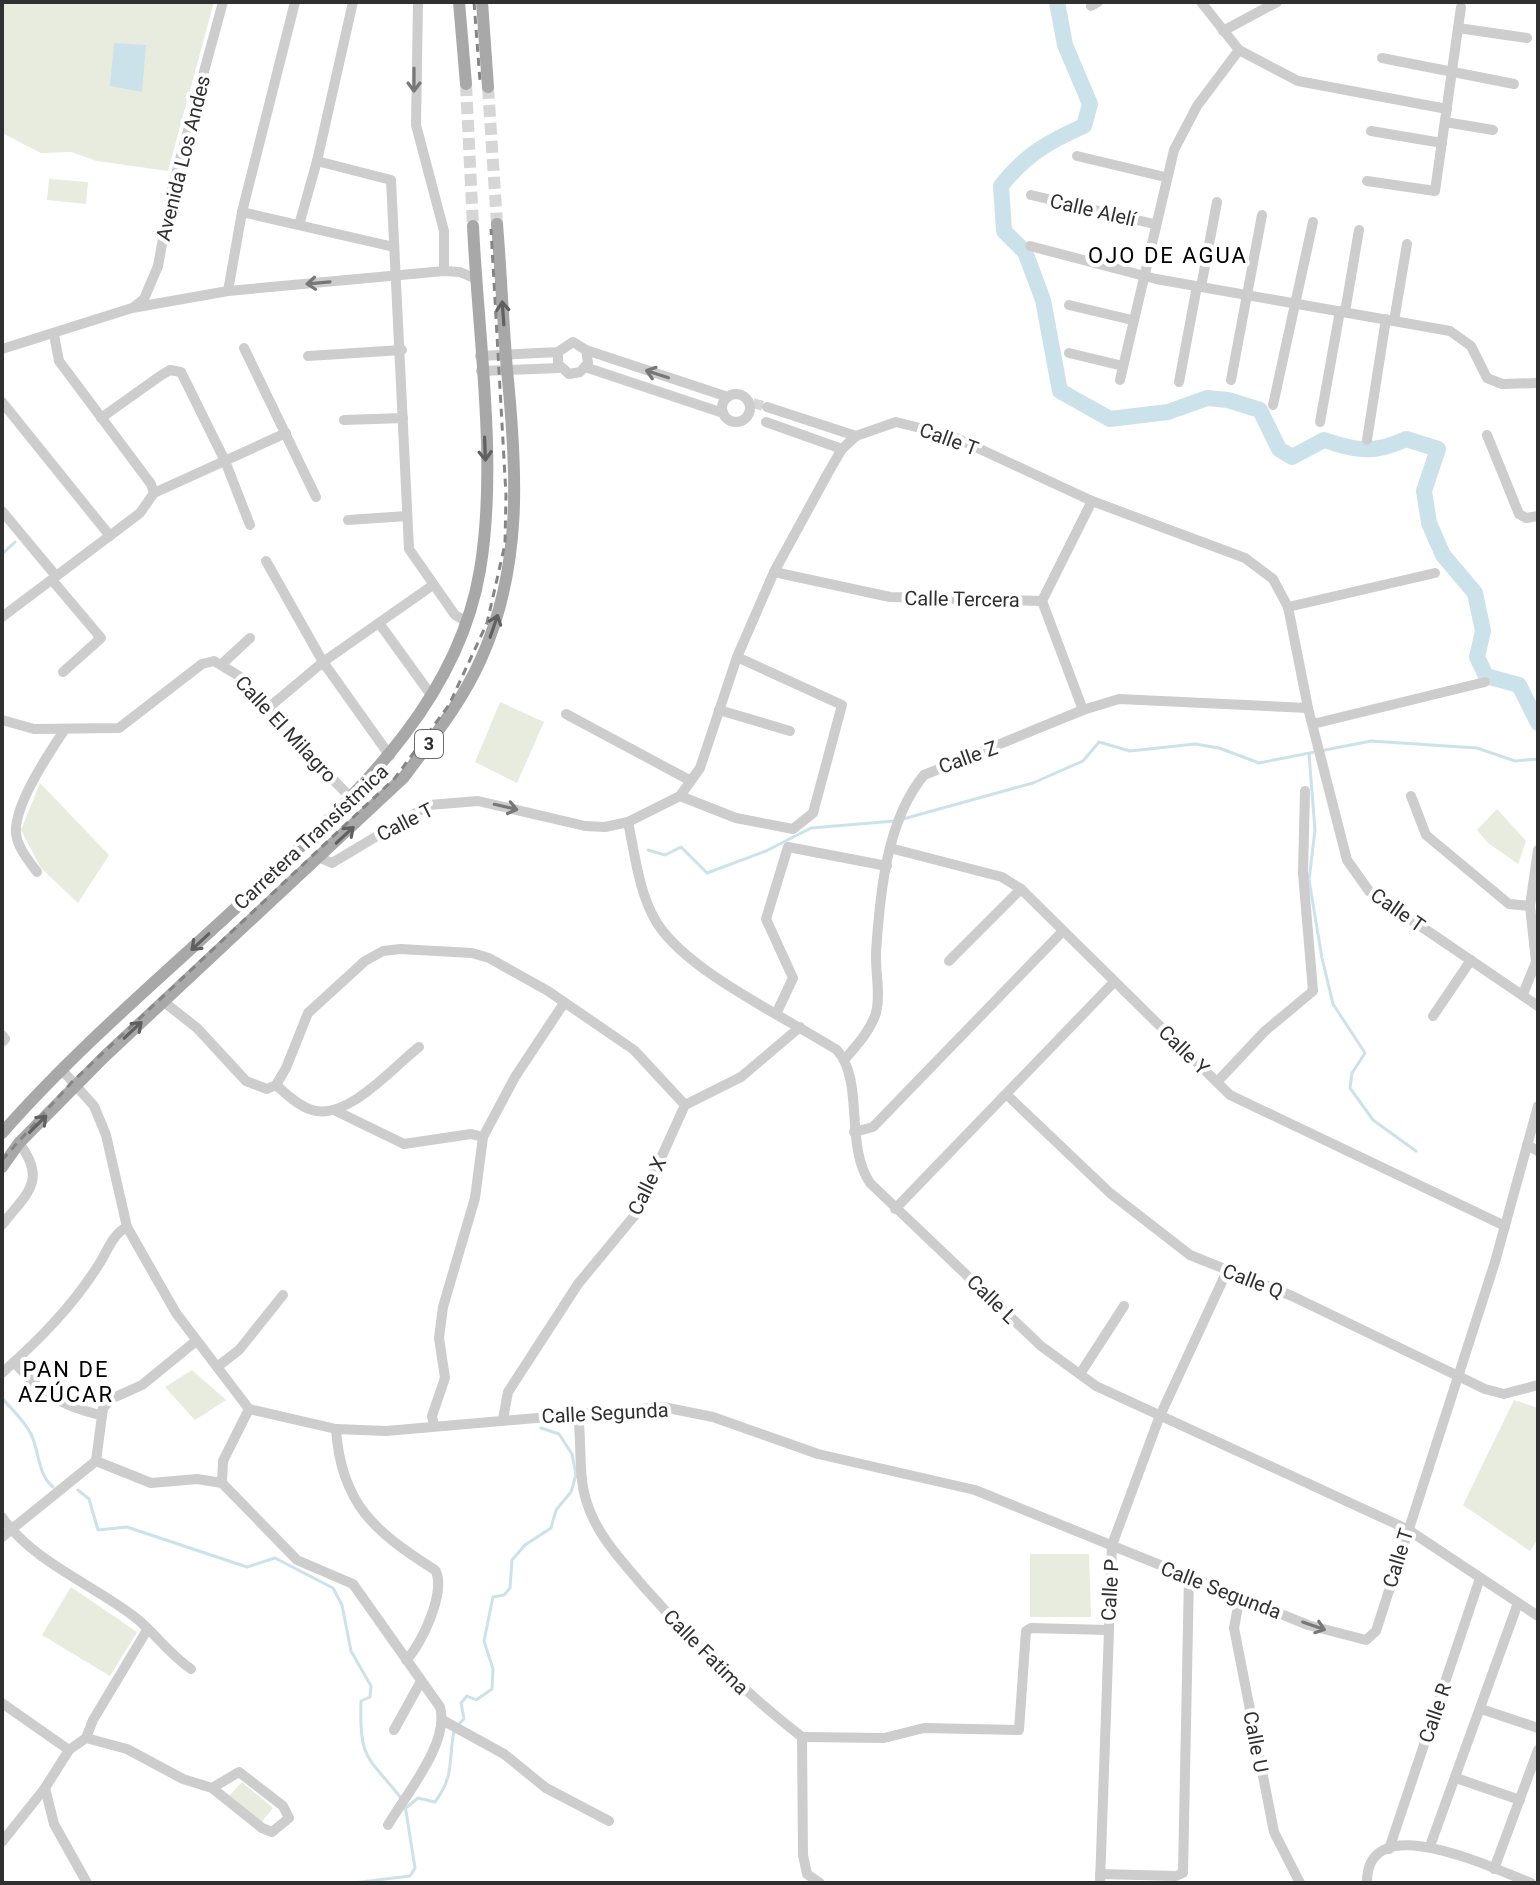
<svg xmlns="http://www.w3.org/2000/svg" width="1540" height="1885" font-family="Roboto,sans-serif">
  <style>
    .green { fill: #e7ecdf }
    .water { fill: #cce2eb }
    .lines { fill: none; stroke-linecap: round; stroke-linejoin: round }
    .stream { stroke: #cce2eb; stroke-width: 3 }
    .river { stroke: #cce2eb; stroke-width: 16 }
    .minor-tunnel { stroke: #d6d6d6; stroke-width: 10; stroke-dasharray: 10 5; stroke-linecap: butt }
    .major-tunnel { stroke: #d6d6d6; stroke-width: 12; stroke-dasharray: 12 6; stroke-linecap: butt }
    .minor { stroke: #cdcdcd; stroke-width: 10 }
    .major { stroke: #a8a8a8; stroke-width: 12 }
    .rail { stroke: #858585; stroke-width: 3; stroke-dasharray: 8 6; stroke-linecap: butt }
    .oneway { stroke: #777 }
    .oneway2 { stroke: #606060 }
    .labels { text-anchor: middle; stroke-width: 8; stroke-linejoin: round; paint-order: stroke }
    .shield { fill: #fff; stroke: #6e6e6e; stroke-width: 2 }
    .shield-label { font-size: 18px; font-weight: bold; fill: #303030 }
    .street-label { font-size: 20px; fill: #303030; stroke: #fff }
    .neighbourhood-label { font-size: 22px; letter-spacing: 2px; fill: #000; stroke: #fff }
  </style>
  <rect width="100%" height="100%" fill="#fff"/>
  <g class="green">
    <path d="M2 2H214L168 171 97 161 71 152 41 153 4 134Z"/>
    <path d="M49 179 88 182 86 204 47 200Z"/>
    <path d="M500 702 544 722 517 783 475 762Z"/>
    <path d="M40 783 109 855 78 903 41 868 21 830Z"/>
    <path d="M1497 809 1526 841 1518 864 1488 843 1477 830Z"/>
    <path d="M192 1370 226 1400 195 1420 165 1387Z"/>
    <path d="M1514 1400 1538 1408V1539L1530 1551 1463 1505Z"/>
    <path d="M1030 1554H1089L1091 1617H1030Z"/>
    <path d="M71 1587 137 1632 110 1676 42 1635Z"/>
    <path d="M242 1782 273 1808 260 1824 228 1797Z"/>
  </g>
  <path class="water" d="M114 43 146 45 142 92 110 86Z"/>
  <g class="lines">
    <g class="stream">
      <path d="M2 554 15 542"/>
      <path d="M1309 754 1315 830 1309 880 1322 958 1333 1004 1365 1053 1352 1073 1350 1088 1373 1120 1416 1151"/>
      <path d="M903 819 1033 783 1083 761 1099 742 1130 751 1195 744 1219 748 1259 763 1371 741 1477 748 1515 761 1538 759"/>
      <path d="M648 850 665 855 681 847 707 873 766 851 811 828 895 821"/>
      <path d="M2 1398C11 1409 25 1421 31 1434 40 1453 37 1473 53 1487"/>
      <path d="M78 1490 89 1499 98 1530 127 1527 247 1567 275 1558 333 1588 342 1605 351 1651 371 1686 370 1697 361 1701C359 1760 367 1755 401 1798"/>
      <path d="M458 1725 464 1719 461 1703 467 1696 476 1700 492 1689 493 1669 484 1641 493 1597 504 1595 510 1588 512 1560 525 1545 551 1528 556 1510 571 1492 576 1475 572 1454 559 1434 541 1428"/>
      <path d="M407 1807 418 1798 435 1802C455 1775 448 1761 454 1731"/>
      <path d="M353 1883 410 1876 415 1868 405 1805"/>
    </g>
    <path class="river" d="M1057 2 1065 45 1090 104 1084 126C1049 141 1024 156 1001 186L1004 231 1025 252 1043 300 1060 391 1110 419 1168 412 1207 398 1228 400 1260 410 1279 449 1292 457 1324 440C1356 451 1375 454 1406 439L1438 449 1424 491 1429 523 1443 555 1475 593 1483 631 1477 657 1486 676 1519 685 1538 723"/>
    <path class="minor-tunnel" d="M753 403 767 407"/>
    <g class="major-tunnel">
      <path d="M466 84 473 226"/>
      <path d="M488 87 497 224"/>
    </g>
    <g class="minor">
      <path d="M418 2 416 125 444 231V271"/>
      <path d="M1201 2 1239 50 1298 81 1447 109"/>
      <path d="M1091 6 1098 2"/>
      <path d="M1458 28 1527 38"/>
      <path d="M1223 31 1277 2"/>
      <path d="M1382 58 1514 84"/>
      <path d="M1445 122 1493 130"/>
      <path d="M1371 131 1442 143"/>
      <path d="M1077 156 1165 177"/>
      <path d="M317 161 391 180 409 549 455 615 467 622"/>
      <path d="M1367 181 1435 191 1461 7"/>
      <path d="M1031 195 1154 224"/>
      <path d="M242 212 394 247"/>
      <path d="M299 225 317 161 353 2"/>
      <path d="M1030 246 1156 279 1450 331 1471 346 1487 378 1502 384 1538 383"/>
      <path d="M1201 287 1217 202"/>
      <path d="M228 291 242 212 295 2"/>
      <path d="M1069 305 1132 320"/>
      <path d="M134 307 144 299 158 266 172 189 223 2"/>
      <path d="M1345 312 1359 230"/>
      <path d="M1394 321 1407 244"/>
      <path d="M54 335 59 361 151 484 154 493"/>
      <path d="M244 348 316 497"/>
      <path d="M2 349 132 308 228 291 444 271 460 272 476 279"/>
      <path d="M586 350 728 397"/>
      <path d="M1069 353 1123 366"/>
      <path d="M308 356 402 350"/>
      <path d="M480 356 558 352 573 342 586 350 588 363 580 372 569 374 558 364V352"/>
      <path d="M585 367 723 413"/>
      <path d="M481 371 560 368"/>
      <path d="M1120 380 1174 150 1197 106 1239 50"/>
      <path d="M1231 380 1262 215"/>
      <path d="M1179 382 1197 286"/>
      <circle cx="736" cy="408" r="14"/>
      <path d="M2 402 110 536"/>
      <path d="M1273 405 1313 222"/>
      <path d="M767 407 856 436"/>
      <path d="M101 418 160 376 170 370 181 372 225 461 250 525"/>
      <path d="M344 420 403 418"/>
      <path d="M766 422 842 449"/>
      <path d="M1320 422 1340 311"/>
      <path d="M1487 435 1519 514 1526 518 1538 516"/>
      <path d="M1367 440 1386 319"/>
      <path d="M2 511 56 576"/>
      <path d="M348 520 407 516"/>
      <path d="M266 561 323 662 390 756"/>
      <path d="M774 572 890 597 1042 601"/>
      <path d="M52 580 101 638 63 672"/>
      <path d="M1042 601 1083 710"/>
      <path d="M1042 601 1092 501"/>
      <path d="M1288 607 1435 573"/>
      <path d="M2 617 140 513 154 493 286 433"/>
      <path d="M379 623 431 695"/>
      <path d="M223 663 250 638"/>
      <path d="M267 709 323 662 433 585"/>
      <path d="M719 710 790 731"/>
      <path d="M566 714 691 781"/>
      <path d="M2 720 34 729 119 728 202 664 214 661 239 676 288 733 351 798"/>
      <path d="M1313 724 1485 682"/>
      <path d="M680 796 736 818 793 829 813 813 842 705 737 657"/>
      <path d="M1411 796 1426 835 1509 904 1530 906"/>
      <path d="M628 822C635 855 639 894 657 923 688 972 785 1017 837 1050 865 1082 844 1144 870 1183L1041 1346 1096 1386 1407 1529 1538 1616"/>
      <path d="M890 848 1002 877 1021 889 1230 1095 1505 1226"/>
      <path d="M320 858 332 863 429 805 478 801 585 826 605 827 628 822 680 796 700 768 737 657 774 572 828 473 842 449 856 436 896 422 952 436 1092 501 1245 558 1273 579 1288 607 1308 708 1347 860 1369 891 1538 1006"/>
      <path d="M37 872C29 861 17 847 16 833 14 804 50 752 65 729"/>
      <path d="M949 961 1021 889"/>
      <path d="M1523 994 1536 962 1530 906 1538 850"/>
      <path d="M164 1002 197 1028 246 1081 267 1089 276 1085 286 1068 308 1013 365 961 383 951 400 949 472 953 489 958 548 991 634 1050 685 1105"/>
      <path d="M777 1012 793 978 766 919 788 847 887 866"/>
      <path d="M1433 1016 1471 960"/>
      <path d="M2 1035 5 1039 2 1042"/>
      <path d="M845 1059C857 1045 870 1031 876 1013 881 994 875 972 876 952 880 894 886 821 924 775L1083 710 1119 699 1308 708"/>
      <path d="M62 1070 94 1106 106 1135 127 1227 176 1313 249 1409 336 1429 386 1431 663 1407 713 1417 818 1454 975 1490 1308 1625 1366 1640 1376 1631 1495 1262 1538 1106"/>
      <path d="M1217 1082 1265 1031 1313 991 1303 873 1305 791"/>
      <path d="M276 1085C286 1094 299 1106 312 1110 348 1121 394 1066 419 1047"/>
      <path d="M1007 1095 1110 1193 1190 1255 1292 1296 1485 1389 1504 1394 1538 1385"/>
      <path d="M334 1110 404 1144 471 1134 483 1137"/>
      <path d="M854 1132 873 1127 1062 932"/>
      <path d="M1527 1145 1538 1151"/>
      <path d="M895 1209 1114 982"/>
      <path d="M2 1225C26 1194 48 1181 19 1143"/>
      <path d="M14 1362C42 1394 59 1405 100 1415"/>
      <path d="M217 1367 239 1350 283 1295"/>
      <path d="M2 1373C40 1339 74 1305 101 1261 108 1249 114 1233 127 1227"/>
      <path d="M1080 1374 1124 1306"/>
      <path d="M578 1415C582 1442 578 1474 586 1500 596 1534 620 1559 643 1586 692 1642 743 1691 802 1737"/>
      <path d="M503 1419 508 1392 578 1284 635 1215 685 1105 741 1077 800 1027"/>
      <path d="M434 1425 432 1416 445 1378 439 1338 443 1307 475 1198 483 1137 515 1077 564 1003"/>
      <path d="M336 1429C341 1504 375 1532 435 1570 447 1589 422 1645 406 1660"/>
      <path d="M96 1461 151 1483 197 1479 222 1483 297 1560 353 1584 440 1707C450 1743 406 1794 388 1825"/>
      <path d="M96 1461 103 1408 111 1399 142 1385 196 1341"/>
      <path d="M222 1483 223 1461 249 1409"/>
      <path d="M2 1517C33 1562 94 1585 136 1618 155 1633 168 1653 191 1669"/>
      <path d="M2 1537 96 1461"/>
      <path d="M1240 1596 1234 1628 1274 1832 1300 1883"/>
      <path d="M2 1703 69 1750"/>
      <path d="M1481 1709 1538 1728"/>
      <path d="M444 1721 504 1754 546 1788 609 1821"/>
      <path d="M394 1730 420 1683"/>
      <path d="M802 1737 884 1738 924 1728 1019 1730 1026 1631 1031 1628 1108 1630"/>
      <path d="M802 1737 803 1855 807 1874 820 1883"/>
      <path d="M86 1738 127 1749 183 1779 212 1788 262 1828 272 1832 289 1818 283 1806 239 1772 212 1788"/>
      <path d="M1456 1778 1520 1800"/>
      <path d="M45 1788 54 1824 87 1883"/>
      <path d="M2 1842 45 1788 69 1750 86 1738 93 1720 147 1630"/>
      <path d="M1430 1846 1518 1603"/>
      <path d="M1389 1849 1480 1578"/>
      <path d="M1494 1869 1538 1750"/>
      <path d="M1100 1874 1176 1876 1183 1873 1189 1576"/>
      <path d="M1100 1883 1112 1545 1159 1418 1227 1271"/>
      <path d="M1367 1883C1366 1805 1496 1870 1531 1883"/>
    </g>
    <g class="major">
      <path d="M459 2 466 84"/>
      <path d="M482 2 488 87"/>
      <path d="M2 1133C83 1041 179 962 268 878 359 791 458 701 480 570 498 463 478 335 473 226"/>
      <path d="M2 1167 19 1143 104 1057 404 777C432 739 462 702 481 659 523 566 517 469 507 370 503 322 501 273 497 224"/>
    </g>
    <g class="rail">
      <path d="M474 2 480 81"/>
      <path d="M2 1160 71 1083 395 778 449 705 487 623 505 544 506 495 491 229"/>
    </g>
  </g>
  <defs><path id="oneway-shaft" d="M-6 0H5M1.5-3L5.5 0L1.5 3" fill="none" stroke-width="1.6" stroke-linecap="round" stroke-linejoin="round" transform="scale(2)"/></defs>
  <g class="oneway">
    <use href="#oneway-shaft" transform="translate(414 80) rotate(90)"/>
    <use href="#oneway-shaft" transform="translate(318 283) rotate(175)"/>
    <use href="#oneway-shaft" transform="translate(657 374) rotate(-162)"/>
    <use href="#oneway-shaft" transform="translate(506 807) rotate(13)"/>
    <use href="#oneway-shaft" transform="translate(1314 1626) rotate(19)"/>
  </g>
  <g class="oneway2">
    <use href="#oneway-shaft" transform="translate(503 313) rotate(-94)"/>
    <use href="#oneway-shaft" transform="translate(485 449) rotate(88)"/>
    <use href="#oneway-shaft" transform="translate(494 626) rotate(-71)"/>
    <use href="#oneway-shaft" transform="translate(345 835) rotate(-43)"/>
    <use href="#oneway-shaft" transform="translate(200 942) rotate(137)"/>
    <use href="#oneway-shaft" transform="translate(133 1030) rotate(-43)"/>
    <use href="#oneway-shaft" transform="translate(38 1124) rotate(-45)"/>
  </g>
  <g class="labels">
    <rect class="shield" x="415" y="730" width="28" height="28" rx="6"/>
    <g class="shield-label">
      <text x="429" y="750">3</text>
    </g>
    <g class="street-label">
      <text transform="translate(183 158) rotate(-76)" y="7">Avenida Los Andes</text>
      <text transform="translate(1093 210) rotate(13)" y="7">Calle Alelí</text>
      <text transform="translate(949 439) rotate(20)" y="7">Calle T</text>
      <text transform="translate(962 599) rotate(1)" y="7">Calle Tercera</text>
      <text transform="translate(286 729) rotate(47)" y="7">Calle El Milagro</text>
      <text transform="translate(968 757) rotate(-20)" y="7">Calle Z</text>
      <text transform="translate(405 822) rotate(-27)" y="7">Calle T</text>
      <text transform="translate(311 837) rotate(-43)" y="7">Carretera Transístmica</text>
      <text transform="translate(1398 910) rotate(35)" y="7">Calle T</text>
      <text transform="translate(1184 1050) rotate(44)" y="7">Calle Y</text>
      <text transform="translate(647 1186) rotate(-64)" y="7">Calle X</text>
      <text transform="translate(1253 1281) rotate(21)" y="7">Calle Q</text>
      <text transform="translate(992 1299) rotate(44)" y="7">Calle L</text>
      <text transform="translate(605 1413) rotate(-3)" y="7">Calle Segunda</text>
      <text transform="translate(1398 1558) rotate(-73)" y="7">Calle T</text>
      <text transform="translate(1110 1590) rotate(-87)" y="7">Calle P</text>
      <text transform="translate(1221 1590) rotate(21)" y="7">Calle Segunda</text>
      <text transform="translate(706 1652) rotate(45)" y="7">Calle Fatima</text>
      <text transform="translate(1435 1713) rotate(-71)" y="7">Calle R</text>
      <text transform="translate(1256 1742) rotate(79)" y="7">Calle U</text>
    </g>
    <g class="neighbourhood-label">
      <text x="1168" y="263">OJO DE AGUA</text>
      <text x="66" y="1377">PAN DE<tspan x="66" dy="25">AZÚCAR</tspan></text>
    </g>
  </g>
  <rect width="1540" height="1885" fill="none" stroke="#303030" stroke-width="8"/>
</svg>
